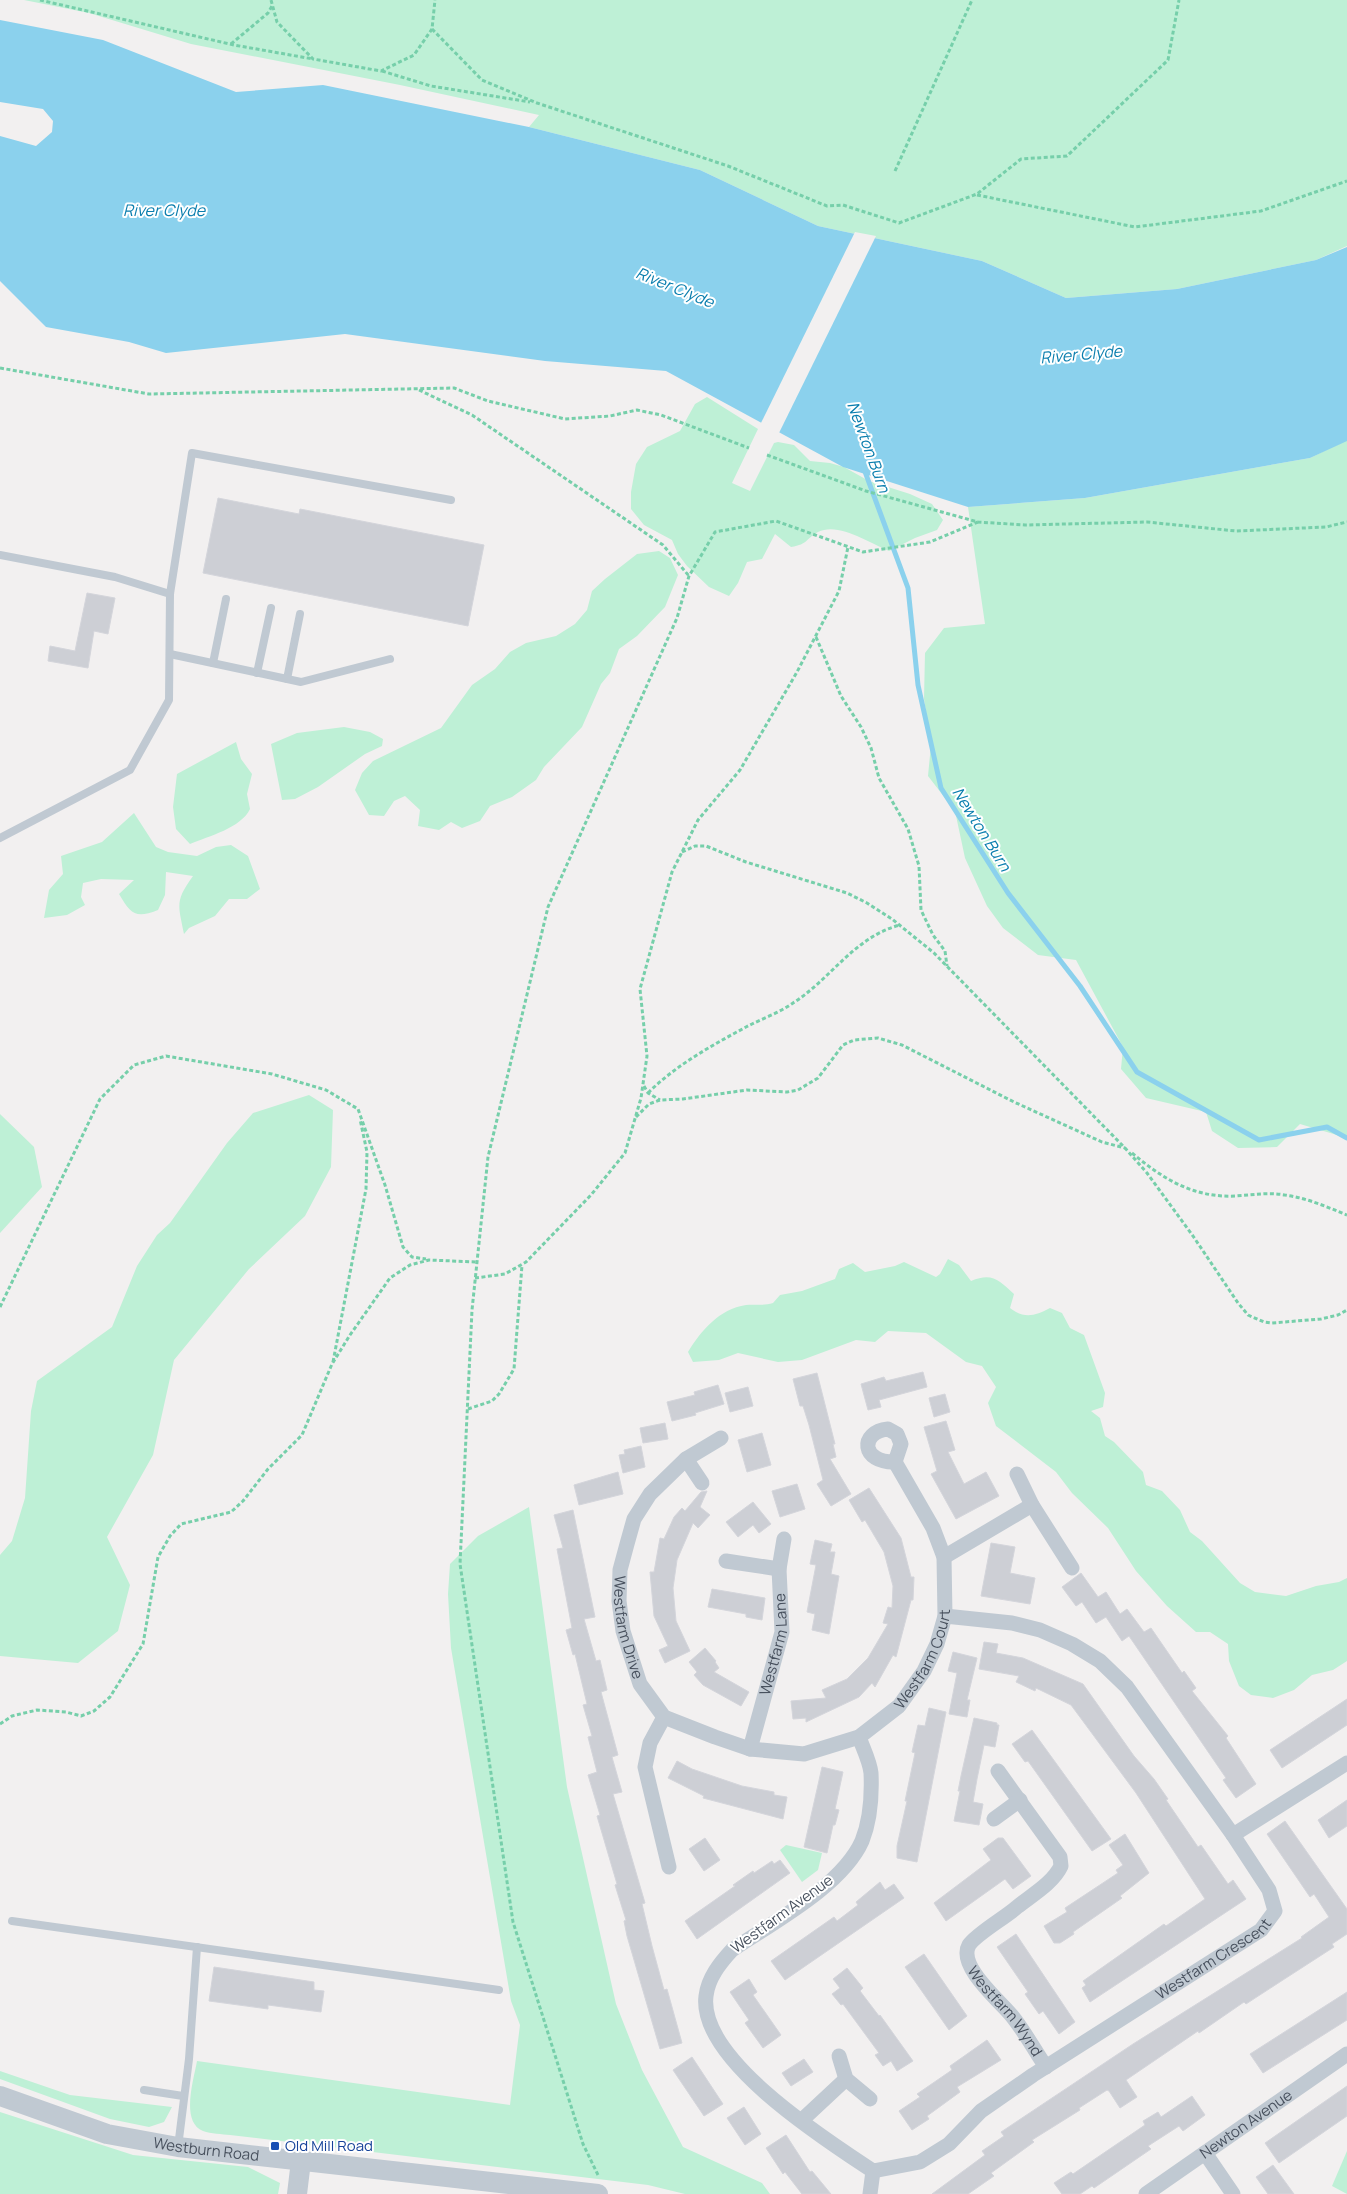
<svg xmlns="http://www.w3.org/2000/svg" width="1347" height="2194" font-family="Manrope,sans-serif">
  <style>
    .green { fill: #bef0d6 }
    .water { fill: #8bd1ed }
    .pier { fill: #f2f0f0 }
    .lines { fill: none; stroke-linecap: round; stroke-linejoin: round }
    .stream { stroke: #8bd1ed; stroke-width: 5 }
    .building { fill: #cdcfd5; stroke: #d4d5db }
    .path { stroke: #76cfaa; stroke-width: 3; stroke-dasharray: 4 2.5; stroke-linecap: butt }
    .service { stroke: #c0c9d2; stroke-width: 8 }
    .minor { stroke: #c0c9d2; stroke-width: 15 }
    .tertiary { stroke: #c0c9d2; stroke-width: 20 }
    .transit-dot { fill: #1a4fb4; stroke: #fff; stroke-width: 2 }
    .labels { text-anchor: middle; stroke-width: 4; stroke-linejoin: round; paint-order: stroke }
    .street-label { font-size: 15px; fill: #48515e; stroke: #fff }
    .transit-label { font-size: 15px; fill: #164399; stroke: #fff; text-anchor: start }
    .water-label { font-size: 16px; font-style: italic; fill: #0a7eae; stroke: #fff }
  </style>
  <rect width="100%" height="100%" fill="#f2f0f0"/>
  <g class="green">
    <path d="M24 0H1347V246L1316 260 1177 289 1066 298 982 261 818 226 700 170 529 127 539 115 400 85 191 44 89 13Z"/>
    <path d="M707 397 758 429 732 483 750 491 774 443 778 442 794 445 810 461 830 463 844 467 869 481 910 494 932 504 943 520 937 530 915 538 889 551C869 543 839 522 818 532 805 539 809 544 791 547L775 534 762 559 747 562 738 583 729 596 709 587 687 566 678 554 672 540 644 525 631 509V492L636 464 647 447 680 431 695 404Z"/>
    <path d="M1347 440V1138L1300 1124 1277 1147 1238 1148 1212 1131 1206 1112 1146 1098 1121 1069 1123 1047 1076 960 1038 955 1003 928 987 906 965 858 955 811 928 776 931 745 924 699 925 653 944 628 985 624 968 507 1085 498 1310 458Z"/>
    <path d="M659 551 670 558 678 575 665 607 637 636 619 649 610 673 601 684 582 727 544 767 536 780 512 797 490 806 480 821 462 828 451 822 439 830 418 826 420 810 405 796 394 801 384 816 369 815 355 790 362 773 373 761 441 728 472 685 495 669 510 652 526 643 556 636 575 624 587 610 592 591 605 579 637 554Z"/>
    <path d="M344 727 370 732 383 739 382 746 365 754 318 787 295 799 282 800 271 744 297 733Z"/>
    <path d="M236 742 241 759 252 774 247 794 250 809C241 828 209 836 190 844L176 829 173 807 177 774Z"/>
    <path d="M134 813 156 847 168 852 197 856 216 847 231 845 248 856 260 889 247 899H229L215 916 189 928 184 934C178 904 175 901 193 876L166 872 165 895 158 910C135 919 131 914 119 894L134 880 101 879 83 883 81 897 85 905 67 915 44 918 49 890 63 874 61 856 102 842Z"/>
    <path d="M309 1095 333 1110 331 1167 305 1216 249 1269 174 1360 153 1455 107 1537 130 1585 118 1631 78 1663 0 1656V1555L12 1541 25 1498 31 1411 37 1381 112 1327 137 1266 157 1235 170 1223 227 1143 253 1113Z"/>
    <path d="M0 1114 34 1147 42 1187 0 1233Z"/>
    <path d="M948 1259 959 1265 971 1281C992 1272 999 1280 1014 1294L1010 1308C1024 1319 1035 1316 1050 1308L1062 1313 1070 1328 1084 1335 1105 1393 1103 1407 1091 1411 1100 1418 1105 1436 1114 1442 1143 1472 1146 1485 1162 1491 1180 1510 1190 1532 1202 1541 1240 1583 1255 1592 1286 1596 1316 1586 1339 1582 1347 1578V1661L1333 1670 1312 1675 1294 1690 1273 1698 1251 1695 1239 1686 1229 1661 1228 1644 1210 1632H1196L1167 1606 1136 1571 1108 1528 1072 1493 1056 1472 996 1426 988 1403 996 1387 982 1366 966 1362 926 1333 888 1331 875 1342 856 1340 802 1360 778 1362 738 1353 719 1360 693 1362 688 1352C701 1331 719 1309 746 1305 755 1304 764 1306 773 1303L780 1295 802 1291 835 1279 839 1269 853 1263 865 1272 895 1266 904 1262 936 1277 940 1274Z"/>
    <path d="M529 1507 567 1787 616 2004 642 2070 683 2147 762 2183 770 2194H685L648 2185 230 2135C222 2134 211 2134 203 2131 180 2122 194 2079 197 2061L510 2105 520 2025 511 2001 451 1648 448 1594 450 1564 478 1536Z"/>
    <path d="M786 1845 822 1853 818 1870 802 1882 780 1850Z"/>
    <path d="M0 2071 70 2095 172 2107 164 2122 149 2127 110 2119 0 2079Z"/>
    <path d="M0 2112 133 2155 248 2167 280 2183 278 2194H0Z"/>
    <path d="M1347 2151V2194L1332 2186Z"/>
  </g>
  <path class="water" d="M0 20 103 40 236 92 323 85 529 127 700 170 818 226 982 261 1066 298 1177 289 1316 260 1347 247V441L1310 458 1085 498 968 507 843 467 666 371 545 361 345 334 166 353 129 342 46 327 0 281V136L36 146 52 132 53 121 43 109 0 102Z"/>
  <path class="pier" d="M855 232 876 236 778 435 760 425Z"/>
  <g class="lines">
    <path class="stream" d="M864 469 908 588 918 685 941 788 1008 893 1080 986 1137 1072 1259 1140 1327 1127 1347 1138"/>
  </g>
  <g class="building">
    <path d="M218 498 299 514 300 509 484 545 468 626 203 573Z"/>
    <path d="M87 593 115 598 108 634 94 631 88 668 48 661 50 646 75 651Z"/>
    <path d="M923 1372 927 1387 879 1400 881 1407 868 1410 861 1384 884 1377 886 1381Z"/>
    <path d="M817 1373 835 1444H833L836 1457 830 1459 851 1494 831 1506 817 1484 823 1480 809 1425 803 1406H800L793 1379Z"/>
    <path d="M718 1385 724 1404 695 1413 696 1415 672 1421 667 1402 695 1395 694 1392Z"/>
    <path d="M748 1387 753 1406 730 1412 725 1393Z"/>
    <path d="M945 1394 950 1412 934 1417 929 1398Z"/>
    <path d="M946 1421 955 1450 948 1452 964 1484 986 1472 999 1496 956 1519 931 1474 937 1471 924 1427Z"/>
    <path d="M665 1423 668 1439 643 1443 640 1428Z"/>
    <path d="M762 1433 771 1465 747 1472 738 1440Z"/>
    <path d="M641 1446 645 1467 623 1473 619 1455 625 1454 624 1450Z"/>
    <path d="M618 1472 623 1494 579 1505 574 1485Z"/>
    <path d="M797 1484 805 1509 780 1517 772 1491Z"/>
    <path d="M869 1488 901 1538 911 1577H914L913 1600H911L896 1657 893 1655 875 1687 872 1683 859 1697 806 1722V1718L793 1719 791 1701 826 1698 822 1690 847 1679 868 1658 888 1624 883 1623 888 1607 892 1608 893 1586 884 1552 865 1520 862 1522 849 1500Z"/>
    <path d="M707 1491 700 1507 710 1515 698 1528 693 1523 677 1560 673 1588 676 1621 690 1651 665 1663 659 1650 668 1646 654 1616 650 1572H654L660 1538 664 1539 674 1517 682 1508 685 1511 701 1492Z"/>
    <path d="M753 1502 771 1524 759 1533 753 1525 738 1537 726 1522Z"/>
    <path d="M573 1510 595 1617 584 1619 596 1661 600 1660 607 1690 601 1692 618 1755 612 1757 622 1792 613 1794 645 1903 642 1904 652 1946 664 1990 667 1989 682 2043 660 2049 627 1936 624 1921 626 1920 615 1885 617 1884 597 1816 600 1815 588 1775 597 1772 588 1737 592 1736 583 1705 587 1704 575 1654 573 1655 566 1630 572 1628 557 1549 563 1548 554 1515Z"/>
    <path d="M815 1540 832 1544 830 1552H835L831 1574 839 1576 829 1634 812 1630 815 1614 807 1612 816 1565 810 1564Z"/>
    <path d="M991 1543 1015 1547 1010 1573 1035 1578 1030 1604 981 1596Z"/>
    <path d="M1081 1573 1098 1597 1106 1592 1120 1614 1127 1609 1144 1632 1151 1628 1182 1673 1184 1671 1196 1688 1192 1691 1228 1736 1226 1738 1256 1784 1236 1798 1223 1780 1226 1778 1129 1636 1122 1641 1106 1617 1096 1623 1082 1602 1076 1606 1062 1587Z"/>
    <path d="M712 1589 765 1598 762 1620 746 1617V1614L708 1607Z"/>
    <path d="M984 1642 998 1644 996 1653 1023 1658 1083 1684 1134 1756 1154 1779 1168 1799 1166 1800 1198 1847 1201 1845 1228 1884 1233 1880 1246 1899 1090 2002 1082 1988 1086 1985 1083 1981 1164 1924 1166 1926 1205 1899 1136 1793 1071 1705 1036 1688 1035 1691 1016 1682 1019 1676 979 1669Z"/>
    <path d="M705 1648 716 1661 715 1662 719 1668 714 1672 749 1692 741 1706 703 1685 694 1675 697 1672 689 1662Z"/>
    <path d="M953 1652 977 1658 967 1700H970L967 1717 949 1714 957 1673 948 1671Z"/>
    <path d="M1347 1699V1725L1282 1768 1270 1750Z"/>
    <path d="M929 1708 946 1712 917 1862 897 1858V1846L907 1801H905L915 1753 912 1752 918 1725 925 1726Z"/>
    <path d="M974 1718 997 1723V1725H999L995 1747 984 1745 977 1779 973 1802 983 1804 979 1825 954 1821 960 1791H958L961 1776Z"/>
    <path d="M1032 1730 1111 1839 1092 1851 1028 1761 1025 1762 1012 1744Z"/>
    <path d="M677 1761 692 1769 742 1786 774 1792V1795L787 1797 783 1819 703 1798 704 1796 668 1778Z"/>
    <path d="M822 1767 843 1772 835 1809 839 1810 835 1825H833L827 1853 804 1847Z"/>
    <path d="M1347 1800V1826L1329 1838 1318 1820Z"/>
    <path d="M1285 1821 1347 1909V1934L1332 1944 1334 1947 1286 1978 1246 2004 1244 2002 1199 2033 1198 2031 1126 2080 1137 2097 1120 2108 1109 2091 1107 2090 1079 2108 1080 2110 1032 2140 1034 2142 991 2173 994 2176 968 2194H932L985 2155 982 2151 1004 2136 1001 2132 1133 2044 1302 1938 1301 1937 1329 1917 1314 1894 1310 1897 1267 1834Z"/>
    <path d="M1125 1834 1149 1873 1120 1896 1122 1898 1073 1932 1074 1934 1060 1943H1054L1044 1926 1067 1912 1065 1908 1118 1873 1116 1870 1123 1865 1109 1845Z"/>
    <path d="M705 1838 720 1860 704 1871 689 1849Z"/>
    <path d="M998 1838H1003L1031 1876 1013 1889 1005 1879 946 1921 934 1903 991 1860 983 1849Z"/>
    <path d="M780 1860 790 1873 697 1939 685 1921 735 1886 733 1885 753 1871 754 1873 772 1861 774 1864Z"/>
    <path d="M880 1882 885 1890 894 1884 904 1898 785 1980 771 1961 834 1917 837 1921 858 1905 856 1902Z"/>
    <path d="M1016 1934 1075 2022 1059 2034 1043 2011 1039 2014 1025 1994 1028 1992 997 1947Z"/>
    <path d="M924 1954 967 2016 949 2030 905 1967Z"/>
    <path d="M214 1967 314 1982V1990L324 1991 321 2012 268 2005V2009L209 2001Z"/>
    <path d="M847 1968 863 1988 860 1991 879 2016 880 2015 913 2061 897 2071 891 2061 883 2066 875 2055 879 2053 843 2004 841 2005 832 1994 840 1988 833 1979Z"/>
    <path d="M749 1979 757 1992 753 1995 781 2035 763 2048 745 2023 749 2020 730 1992Z"/>
    <path d="M1347 1992V2020L1263 2073 1250 2054Z"/>
    <path d="M987 2040 1001 2060 957 2087 960 2092 927 2116 929 2119 912 2130 899 2111 920 2097 917 2094 952 2070 950 2066Z"/>
    <path d="M692 2057 723 2104 704 2116 673 2070Z"/>
    <path d="M804 2059 813 2072 791 2086 782 2073Z"/>
    <path d="M1347 2086V2116L1279 2163 1265 2143Z"/>
    <path d="M1192 2096 1205 2115 1183 2131 1179 2126 1148 2146 1151 2149 1094 2188 1092 2186 1080 2194H1062L1054 2183 1071 2172 1073 2174 1092 2161 1145 2125 1143 2121 1158 2112 1161 2117Z"/>
    <path d="M744 2107 761 2134 745 2145 727 2118Z"/>
    <path d="M786 2135 810 2172 812 2171 831 2194H802L785 2172 783 2174 766 2148Z"/>
    <path d="M1273 2165 1294 2194H1268L1256 2177Z"/>
  </g>
  <g class="lines">
    <g class="path">
      <path d="M40 0 234 45 313 59"/>
      <path d="M271 0 277 22 313 59 381 71 414 55 432 29 435 0"/>
      <path d="M432 29 482 80 537 103 728 166 827 206 843 205 899 223 977 194 1021 159 1067 156 1168 60 1179 0"/>
      <path d="M231 44 268 13 272 6"/>
      <path d="M382 71 431 86 530 102"/>
      <path d="M895 171 972 0"/>
      <path d="M977 195 1135 227 1261 211 1347 181"/>
      <path d="M0 368 149 394 454 388 488 401 565 419 610 416 637 410 661 415 749 448"/>
      <path d="M419 390 472 415 663 545 689 576"/>
      <path d="M767 455 866 491 978 522 1025 525 1147 522 1236 531 1326 527 1347 522"/>
      <path d="M816 637 841 696 861 727 871 748 879 778 908 829 919 866 921 910 933 935 945 951 947 966"/>
      <path d="M682 852 695 846H706L746 862 847 893 867 903 892 919 934 953 1125 1148 1147 1173 1193 1236 1238 1303 1248 1315 1264 1322 1272 1323 1321 1319 1338 1315 1347 1310"/>
      <path d="M644 1086 648 1093 660 1100"/>
      <path d="M648 1093C676 1065 711 1046 746 1027 761 1019 779 1013 793 1003 831 979 854 937 900 925"/>
      <path d="M636 1117 649 1104 660 1100 683 1099 747 1090 787 1092 798 1090 818 1078 843 1045 854 1040 878 1038 902 1045 1014 1102 1102 1142 1125 1148"/>
      <path d="M1132 1153C1163 1179 1194 1198 1235 1196 1252 1195 1268 1192 1285 1195 1307 1198 1327 1207 1347 1215"/>
      <path d="M475 1278 505 1274 526 1262 591 1195 625 1153 641 1098 647 1056 640 989 672 872 698 820 740 770 797 672 839 591 848 547"/>
      <path d="M0 1307 100 1099 134 1065 166 1056 272 1074 326 1090 358 1109 385 1185 403 1247 412 1257 426 1259"/>
      <path d="M333 1362 366 1189 367 1152 360 1119"/>
      <path d="M468 1409 492 1401 499 1394 514 1369 522 1265"/>
      <path d="M0 1724 12 1716 37 1710 66 1712 81 1716 94 1711 110 1697 143 1644 158 1557 170 1536 181 1524 231 1512 243 1501 268 1469 302 1435 332 1364 350 1335 390 1278 410 1265 429 1260 477 1262"/>
      <path d="M598 2175 583 2144 513 1922 460 1564 472 1310 488 1157 548 907 677 618 689 576 715 532 776 521 863 552 930 542 978 522"/>
    </g>
    <g class="service">
      <path d="M0 555 115 577 170 594"/>
      <path d="M170 654 301 682 390 659"/>
      <path d="M213 663 226 599"/>
      <path d="M257 673 271 608"/>
      <path d="M287 679 300 614"/>
      <path d="M0 838 130 770 169 700 170 594 192 453 451 500"/>
      <path d="M12 1921 499 1990"/>
      <path d="M144 2090 183 2096"/>
      <path d="M178 2147 189 2059 197 1947"/>
    </g>
    <g class="minor">
      <path d="M888 1429 897 1434 901 1444 895 1462C861 1463 859 1432 888 1429Z"/>
      <path id="s1" d="M721 1438 686 1459 650 1494 634 1519 627 1544 620 1570 619 1601 623 1631 640 1684 664 1717 715 1737 750 1749 804 1754 859 1737 899 1706 924 1671 937 1644 945 1616 944 1557 933 1528 895 1462"/>
      <path d="M686 1459 702 1483"/>
      <path d="M1017 1474 1032 1505 1072 1568"/>
      <path d="M944 1557 1032 1505"/>
      <path d="M726 1561 779 1569"/>
      <path d="M664 1717 650 1743 645 1767 669 1867"/>
      <path d="M859 1737C863 1748 870 1762 871 1773 872 1795 870 1821 862 1841 842 1886 772 1923 732 1950 720 1963 708 1978 706 1996 698 2059 826 2140 873 2171"/>
      <path id="s2" d="M750 1749 782 1632 779 1569 784 1539"/>
      <path id="s3" d="M998 1771 1060 1857 1061 1866C1053 1883 1032 1895 1017 1907 1006 1917 976 1934 969 1945 957 1966 1001 2002 1012 2016 1025 2032 1035 2051 1046 2067"/>
      <path d="M994 1819 1020 1800"/>
      <path d="M1233 1835 1347 1763"/>
      <path d="M839 2056 846 2079 870 2099"/>
      <path d="M802 2120 846 2079"/>
      <path d="M1205 2153 1233 2194"/>
      <path id="s4" d="M873 2171 920 2162 949 2144 981 2111 1033 2075 1261 1930 1275 1911 1269 1890 1233 1835 1127 1687 1100 1661 1072 1644 1040 1630 1012 1623 945 1616"/>
      <path d="M870 2194 873 2171"/>
      <path id="s5" d="M1146 2194 1347 2054"/>
    </g>
    <g class="tertiary">
      <path id="s6" d="M0 2096 107 2134 178 2147 598 2194"/>
      <path d="M297 2194 301 2161"/>
    </g>
  </g>
  <rect class="transit-dot" x="270" y="2141" width="10" height="10" rx="2.5"/>
  <g class="labels">
    <g class="street-label">
      <text dy="5" stroke="none"><textPath href="#s1" startOffset="232">Westfarm Drive</textPath></text>
      <text dy="5" stroke="none"><textPath href="#s2" startOffset="108">Westfarm Lane</textPath></text>
      <text dy="5" stroke="none"><textPath href="#s1" startOffset="639">Westfarm Court</textPath></text>
      <text transform="translate(782 1914) rotate(-36)" y="5">Westfarm Avenue</text>
      <text dy="5" stroke="none"><textPath href="#s4" startOffset="406">Westfarm Crescent</textPath></text>
      <text dy="5" stroke="none"><textPath href="#s3" startOffset="316">Westfarm Wynd</textPath></text>
      <text dy="5" stroke="none"><textPath href="#s5" startOffset="122">Newton Avenue</textPath></text>
      <text dy="5" stroke="none"><textPath href="#s6" startOffset="214">Westburn Road</textPath></text>
    </g>
    <g class="transit-label">
      <text x="285" y="2151">Old Mill Road</text>
    </g>
    <g class="water-label">
      <text x="164" y="216">River Clyde</text>
      <text transform="translate(675 287) rotate(22)" y="6">River Clyde</text>
      <text transform="translate(1081 354) rotate(-5)" y="6">River Clyde</text>
      <text transform="translate(869 447) rotate(70)" y="6">Newton Burn</text>
      <text transform="translate(982 829) rotate(58)" y="6">Newton Burn</text>
    </g>
  </g>
</svg>
